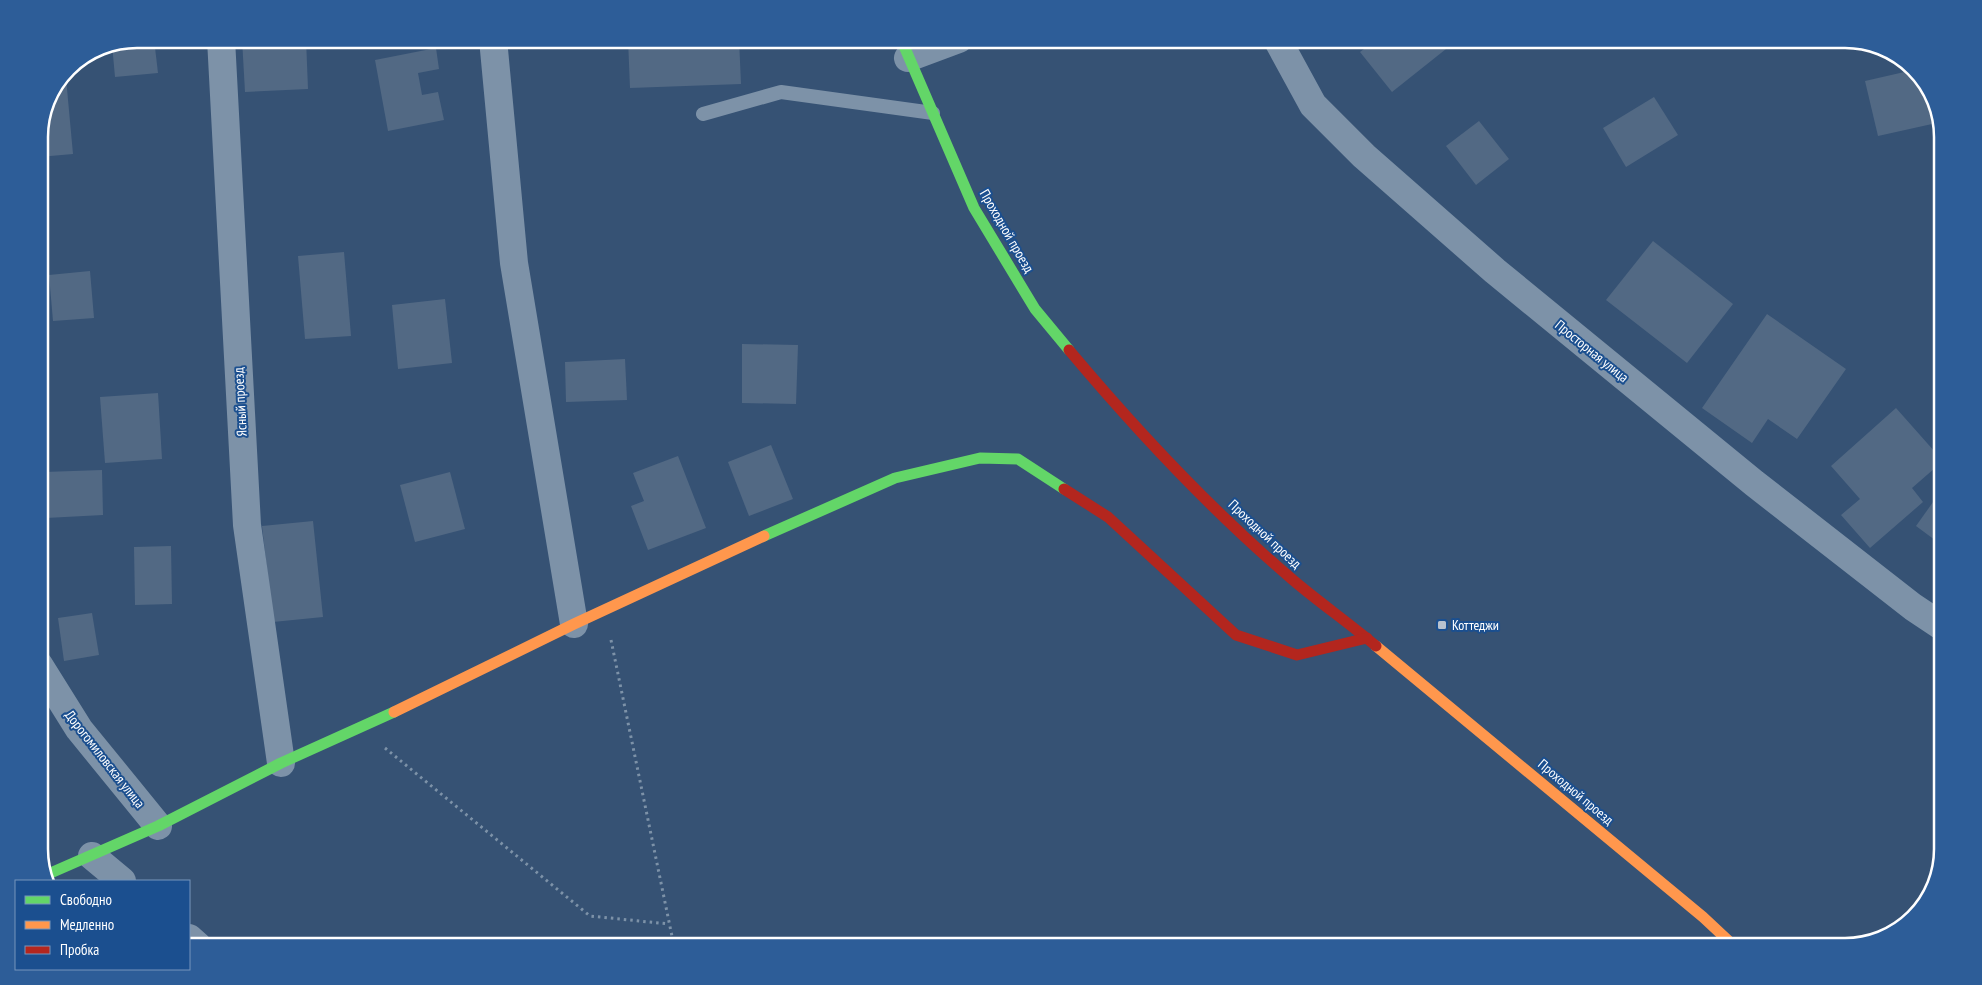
<svg xmlns="http://www.w3.org/2000/svg" width="1982" height="985" font-family="'PT Sans Narrow',sans-serif">
  <style>
    .building { fill: #526984 }
    .lines { fill: none; stroke-linecap: round; stroke-linejoin: round }
    .path { stroke: #7d92a8; stroke-width: 3; stroke-dasharray: 2.5 4; stroke-linecap: butt }
    .lane { stroke: #7d92a8; stroke-width: 14 }
    .street { stroke: #7d92a8; stroke-width: 28 }
    .fast { stroke: #63d668; stroke-width: 11 }
    .slow { stroke: #ff974d; stroke-width: 11 }
    .jam { stroke: #b3261e; stroke-width: 11 }
    .poi-dot { fill: #b9c2ce; stroke: #1b4f8f; stroke-width: 2 }
    .labels { text-anchor: middle; stroke-width: 4; stroke-linejoin: round; paint-order: stroke }
    .street-label { font-size: 14px; fill: #fff; stroke: #1b4f8f }
    .poi-label { font-size: 14px; fill: #fff; stroke: #1b4f8f; text-anchor: start }
    .rim { fill: none; stroke: #fff; stroke-width: 2.5 }
  </style>
  <rect width="100%" height="100%" fill="#365274"/>
  <g class="building">
    <path d="M136 39H154L158 73 115 77 112 44Z"/>
    <path d="M242 39H306L308 89 245 92Z"/>
    <path d="M628 39H739L741 84 630 88Z"/>
    <path d="M1377 39H1437L1446 49 1392 92 1360 52Z"/>
    <path d="M436 48 439 69 418 73 422 95 438 92 444 120 388 131 375 60Z"/>
    <path d="M1913 70 1923 79 1932 124 1878 136 1865 81Z"/>
    <path d="M60 78H66L73 154 39 157V130L46 99Z"/>
    <path d="M1654 97 1678 135 1626 167 1603 128Z"/>
    <path d="M1479 121 1509 159 1476 185 1446 146Z"/>
    <path d="M1653 241 1733 304 1687 363 1606 300Z"/>
    <path d="M344 252 351 336 305 339 298 256Z"/>
    <path d="M90 271 94 318 53 321 49 275Z"/>
    <path d="M445 299 452 363 398 369 392 305Z"/>
    <path d="M1767 314 1846 369 1797 439 1768 419 1752 443 1702 408Z"/>
    <path d="M742 344 798 345 796 404 742 403Z"/>
    <path d="M625 359 627 400 566 402 565 362Z"/>
    <path d="M158 393 162 459 105 463 100 397Z"/>
    <path d="M1896 408 1943 461 1912 488 1923 502 1870 548 1841 515 1860 499 1831 466Z"/>
    <path d="M771 445 793 499 749 516 728 462Z"/>
    <path d="M678 456 706 528 648 550 631 506 644 501 633 473Z"/>
    <path d="M102 470 103 515 46 518 44 472Z"/>
    <path d="M450 472 465 529 415 542 400 485Z"/>
    <path d="M1943 488V546L1916 526Z"/>
    <path d="M313 521 323 617 273 622 262 526Z"/>
    <path d="M171 546 172 604 135 605 134 547Z"/>
    <path d="M92 613 99 655 64 661 58 618Z"/>
  </g>
  <g class="lines">
    <g class="path">
      <path d="M611 640 674 946"/>
      <path d="M385 748 590 916 669 924"/>
    </g>
    <path class="lane" d="M703 114 781 92 933 113"/>
    <g class="street">
      <path d="M221 39 247 525 281 763"/>
      <path d="M493 39 514 263 574 624"/>
      <path d="M1277 39 1313 105 1364 156 1495 271 1754 483 1913 607 1943 627"/>
      <path d="M908 58 959 39"/>
      <path d="M39 665 79 729 158 826"/>
      <path d="M92 856 122 881"/>
      <path d="M189 938 198 946"/>
    </g>
    <g class="fast">
      <path d="M901 39 974 208 1035 309 1069 350"/>
      <path d="M764 536 895 478 980 458 1018 459 1064 489"/>
      <path d="M46 875 158 826 281 763 394 712"/>
    </g>
    <g class="slow">
      <path d="M1376 646 1703 917 1734 946"/>
      <path d="M394 712 574 624 764 536"/>
    </g>
    <g class="jam">
      <path d="M1069 350C1137 431 1212 511 1293 580 1320 603 1349 623 1376 646"/>
      <path d="M1064 489 1108 517 1236 635 1297 655 1367 638"/>
    </g>
  </g>
  <rect class="poi-dot" x="1437" y="620" width="10" height="10" rx="2.5"/>
  <g class="labels">
    <g class="street-label">
      <text transform="translate(1007 231) rotate(60)" y="5">Проходной проезд</text>
      <text transform="translate(1592 351) rotate(39)" y="5">Просторная улица</text>
      <text transform="translate(240 402) rotate(-93)" y="5">Ясный проезд</text>
      <text transform="translate(1265 534) rotate(43)" y="5">Проходной проезд</text>
      <text transform="translate(105 759) rotate(52)" y="5">Дорогомиловская улица</text>
      <text transform="translate(1576 792) rotate(40)" y="5">Проходной проезд</text>
    </g>
    <g class="poi-label">
      <text x="1452" y="630">Коттеджи</text>
    </g>
  </g>
  <path d="M0 0H1982V985H0ZM137 48H1845A89 89 0 0 1 1934 137V849A89 89 0 0 1 1845 938H137A89 89 0 0 1 48 849V137A89 89 0 0 1 137 48Z" fill="#2d5d98" fill-rule="evenodd"/>
  <path class="rim" d="M137 48H1845A89 89 0 0 1 1934 137V849A89 89 0 0 1 1845 938H137A89 89 0 0 1 48 849V137A89 89 0 0 1 137 48Z"/>
  <rect x="15" y="880" width="175" height="90" fill="#1b4f8f" stroke="#7695bc"/>
  <rect x="25" y="896" width="25" height="8" fill="#63d668" stroke="#7695bc"/>
  <text x="60" y="905" font-size="15" fill="#ffffff">Свободно</text>
  <rect x="25" y="921" width="25" height="8" fill="#ff974d" stroke="#7695bc"/>
  <text x="60" y="930" font-size="15" fill="#ffffff">Медленно</text>
  <rect x="25" y="946" width="25" height="8" fill="#b3261e" stroke="#7695bc"/>
  <text x="60" y="955" font-size="15" fill="#ffffff">Пробка</text>
</svg>
